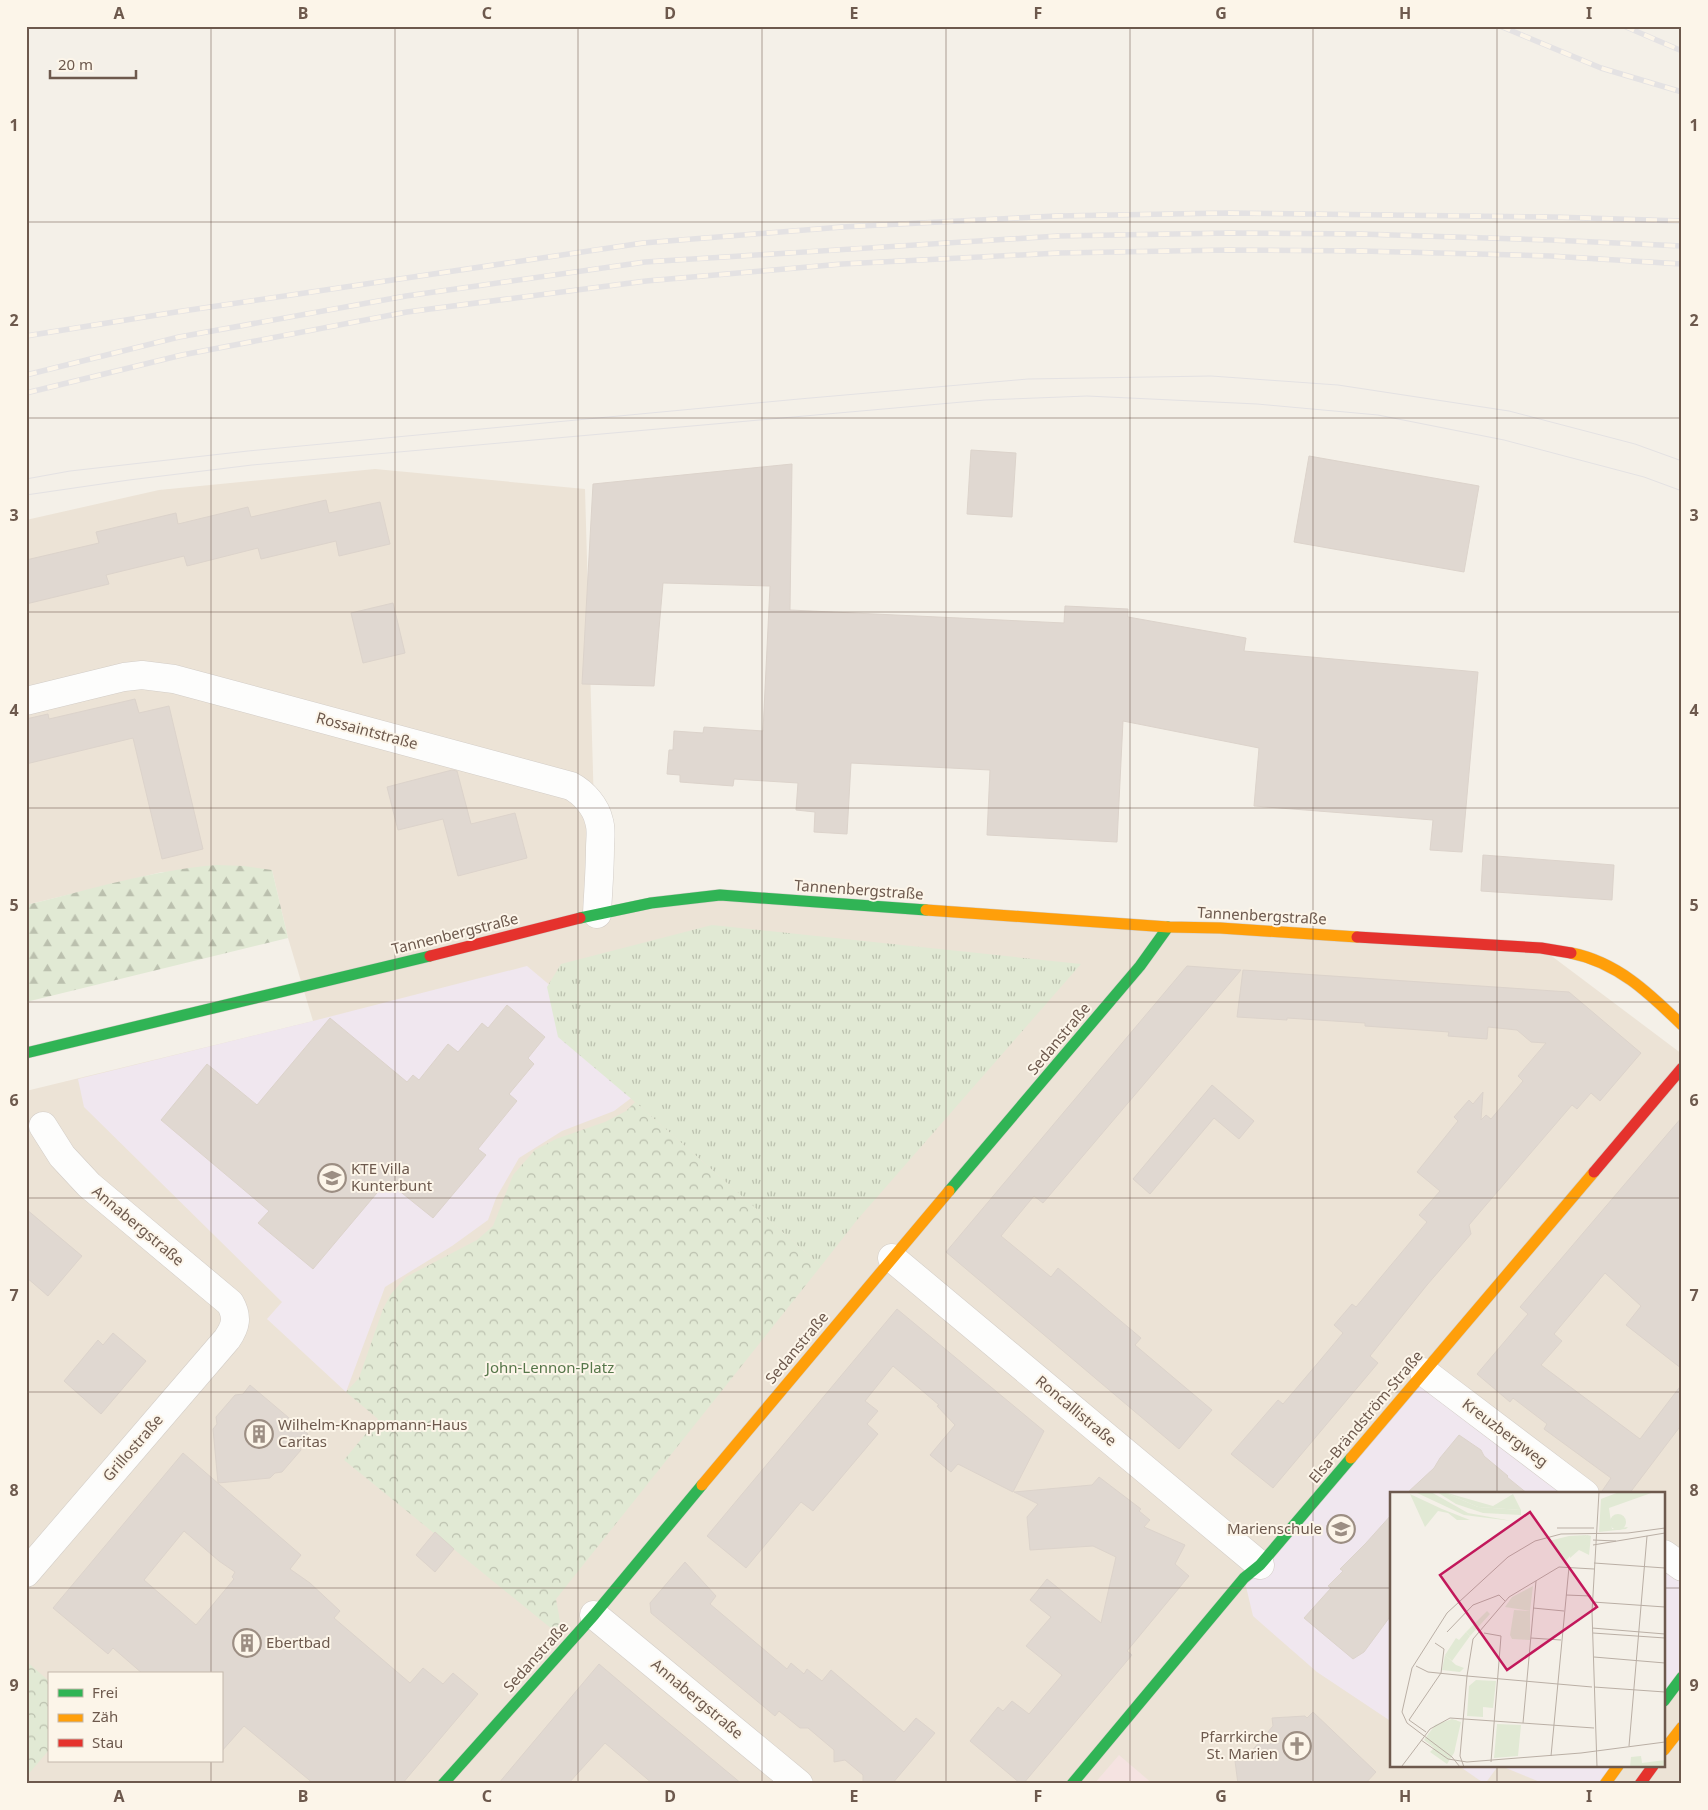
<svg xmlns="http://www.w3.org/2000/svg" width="1708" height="1810" font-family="'Noto Sans',sans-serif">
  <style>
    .residential { fill: #ece3d6; fill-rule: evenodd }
    .education { fill: #f0e7ef }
    .medical { fill: #f5e3e1 }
    .grass { fill: url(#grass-tufts) }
    .forest { fill: url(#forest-firs) }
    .park { fill: url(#park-crowns) }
    .building { fill: #e0d8d1; stroke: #dcd3cb; fill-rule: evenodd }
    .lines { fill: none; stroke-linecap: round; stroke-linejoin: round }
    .street-casing { stroke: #d3cdc7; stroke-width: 29 }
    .fast-casing { stroke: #d2ccc5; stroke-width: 12 }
    .slow-casing { stroke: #d2ccc5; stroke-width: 12 }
    .jam-casing { stroke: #d2ccc5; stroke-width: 12 }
    .street { stroke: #fdfdfc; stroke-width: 28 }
    .fast { stroke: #30b455; stroke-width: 11 }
    .slow { stroke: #ff9f0a; stroke-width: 11 }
    .jam { stroke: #e5322d; stroke-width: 11 }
    .tram { stroke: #e4e2e3; stroke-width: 1 }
    .rail-casing { stroke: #e4e2e3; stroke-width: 5.5 }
    .rail { stroke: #fcf5e9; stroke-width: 4; stroke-dasharray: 11; stroke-linecap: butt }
    .grid { fill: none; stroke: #6d594d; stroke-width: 1; stroke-opacity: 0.55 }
    .labels { text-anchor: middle; stroke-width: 4; stroke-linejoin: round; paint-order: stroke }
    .street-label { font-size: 15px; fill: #6d594d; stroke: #fcf5e9 }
    .poi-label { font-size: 15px; fill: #6d594d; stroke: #fcf5e9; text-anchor: start }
    .park-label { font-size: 15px; fill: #56774a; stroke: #fcf5e9 }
    .inset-road { fill: none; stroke: #baafa5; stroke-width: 1 }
    .view { fill: #c2185b; fill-opacity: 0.15; stroke: #c2185b; stroke-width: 2.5 }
    .inset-edge { fill: none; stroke: #6d594d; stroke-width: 2.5 }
    .neatline { fill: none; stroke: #6d594d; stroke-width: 2 }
    .grid-label { font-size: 16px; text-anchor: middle; font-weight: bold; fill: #6d594d }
  </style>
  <defs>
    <pattern id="grass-tufts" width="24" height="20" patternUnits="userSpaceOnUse" patternTransform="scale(1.25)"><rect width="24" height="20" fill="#e1e9d4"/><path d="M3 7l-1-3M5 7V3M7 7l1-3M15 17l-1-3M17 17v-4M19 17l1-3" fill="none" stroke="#bbc0ae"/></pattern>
    <pattern id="forest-firs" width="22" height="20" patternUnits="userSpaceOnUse" patternTransform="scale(1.25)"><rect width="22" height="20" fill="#e1e9d4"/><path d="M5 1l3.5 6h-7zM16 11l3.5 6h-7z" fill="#bbc0ae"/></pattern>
    <pattern id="park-crowns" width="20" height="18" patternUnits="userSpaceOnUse" patternTransform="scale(1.25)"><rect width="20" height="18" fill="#e1e9d4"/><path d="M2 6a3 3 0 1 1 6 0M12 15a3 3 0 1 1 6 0" fill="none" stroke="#bbc0ae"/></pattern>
  </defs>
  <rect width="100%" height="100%" fill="#f4f0e8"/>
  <path class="residential" d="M375 469 585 489 597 914 678 898 1541 948 1682 1054V1784H26V1091L313 1021 288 938 272 870 162 872 26 905V520L159 490ZM1392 1494H1664V1766H1392ZM49 1674H221V1761H49Z"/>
  <g class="education">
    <path d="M527 966 659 1077 614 1111 562 1131 519 1158 496 1198 488 1220 452 1246 385 1287 346 1392 267 1319 282 1302 84 1107 78 1079 313 1021Z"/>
    <path d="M1424 1372 1585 1494H1392V1722L1317 1672 1253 1616 1244 1578Z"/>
    <path d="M1664 1554 1682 1567V1677L1664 1701Z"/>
    <path d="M1459 1766H1498L1485 1784Z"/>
    <path d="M1501 1766H1618L1605 1784H1545Z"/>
  </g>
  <path class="medical" d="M1119 1755 1153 1784H1094Z"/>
  <path class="grass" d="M712 925 1081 964 857 1220 821 1266 635 1102 558 1037 547 987 561 964Z"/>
  <path class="forest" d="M217 865 244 866 272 870 288 938 26 1002V905C89 890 152 870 217 865Z"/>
  <g class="park">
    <path d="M635 1102 821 1266 556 1599 563 1638 344 1460 378 1419 346 1392 359 1378 383 1309 391 1294 406 1277 477 1240 493 1226 513 1175 535 1150 556 1139 605 1122 626 1111Z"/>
    <path d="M26 1661 49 1681V1750L26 1777Z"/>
  </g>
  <g class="building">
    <path d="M971 450 1016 453 1012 517 967 514Z"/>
    <path d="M1309 456 1479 486 1464 572 1294 542Z"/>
    <path d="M792 464 790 610 1064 623 1065 606 1128 609V617L1246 638 1244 651 1478 672 1462 852 1430 850 1433 820 1254 806 1259 748 1123 721 1117 842 987 835 990 770 851 763 847 834 814 832 815 812 796 810 798 783 734 779 733 786 680 782V775L667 774 669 750H673L674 731 703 733 704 727 763 731 770 586 663 583 654 686 582 684 593 484Z"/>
    <path d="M326 500 329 513 380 502 390 544 339 556 336 541 261 559 258 548 187 566 184 556 106 575 109 584 26 604V560L99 543 96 532 176 513 178 524 248 507 251 517Z"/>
    <path d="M393 603 405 653 363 663 351 613Z"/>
    <path d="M135 699 139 713 169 706 203 849 162 859 133 738 26 764V719L48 714 49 719Z"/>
    <path d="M452 770 457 771 471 824 515 813 527 858 458 876 443 819 398 830 387 787Z"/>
    <path d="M1483 855 1614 865 1612 900 1481 891Z"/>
    <path d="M1187 966 1241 970 1043 1203 1034 1196 1001 1236 1051 1277 1058 1268 1141 1338 1135 1345 1212 1410 1179 1449 946 1252Z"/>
    <path d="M1243 970 1569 992 1641 1053 1600 1101 1591 1093 1577 1109 1572 1105 1486 1205 1469 1225 1471 1234 1427 1285 1370 1356 1378 1363 1273 1488 1231 1454 1278 1400 1283 1404 1317 1364 1343 1333 1334 1325 1352 1304 1356 1307 1427 1222 1419 1215 1440 1191 1417 1172 1458 1121 1454 1117 1469 1100 1473 1104 1483 1092 1481 1120 1486 1115 1491 1119 1523 1081 1518 1076 1546 1043 1531 1042 1517 1030 1488 1027 1487 1039 1448 1036 1449 1032 1365 1026V1023L1287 1018V1020L1237 1017Z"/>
    <path d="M507 1005 545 1037 528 1058 534 1064 509 1094 517 1101 478 1149 486 1155 433 1218 387 1181 313 1269 258 1223 269 1211 161 1120 207 1064 257 1105 330 1018 407 1082 413 1075 419 1080 448 1044 458 1052 482 1023 488 1028Z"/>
    <path d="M1212 1085 1254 1121 1239 1139 1214 1118 1150 1194 1133 1179Z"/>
    <path d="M1682 1117V1369L1626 1325 1641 1306 1605 1273 1554 1334 1562 1341 1541 1365 1640 1439 1682 1384V1424L1629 1494H1600L1611 1478 1544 1429 1547 1424 1513 1398 1510 1402 1477 1374 1528 1314 1520 1307Z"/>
    <path d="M26 1209 82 1256 48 1296 26 1277Z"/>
    <path d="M897 1309 1044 1431 1013 1492 958 1464 951 1472 930 1455 955 1425 937 1406 939 1405 893 1366 865 1401 878 1411 867 1424 878 1434 813 1511 801 1502 746 1568 707 1536Z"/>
    <path d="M113 1333 146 1361 101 1414 64 1381 98 1340 103 1345Z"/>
    <path d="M250 1385 308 1434 300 1443 301 1450 282 1472 275 1473 270 1478 218 1483 213 1429 217 1424 216 1417 235 1395 243 1394Z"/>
    <path d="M1459 1435 1481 1450 1484 1456 1508 1476 1507 1477 1528 1494H1406L1434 1468 1440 1458Z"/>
    <path d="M183 1453 301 1555 290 1569 310 1583 340 1611 334 1618 410 1683 423 1668 443 1684 453 1673 478 1694 402 1784H314L244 1726 221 1752V1674H143L113 1648 108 1654 53 1608ZM184 1531 219 1561 235 1572 232 1577 234 1579 196 1625 144 1580Z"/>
    <path d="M1099 1477 1141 1509 1139 1511 1150 1520 1144 1527 1185 1545 1175 1564 1189 1576 1127 1651 1132 1655 1023 1784H1021L970 1741 998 1707 1003 1711 1012 1701 1029 1714 1062 1675 1026 1646 1051 1617 1030 1600 1047 1579 1101 1623 1116 1557 1093 1546 1030 1550 1027 1517 1038 1504 1014 1492 1092 1485Z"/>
    <path d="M1392 1514V1614L1364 1652 1353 1659 1304 1618 1331 1588 1328 1586 1343 1571 1340 1569 1366 1543Z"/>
    <path d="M435 1532 454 1549 435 1572 416 1555Z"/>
    <path d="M685 1562 716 1596 710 1604 787 1669 791 1663 804 1674 807 1669 822 1681 831 1670 904 1732 916 1718 935 1733 892 1784H863V1775L845 1760 834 1762V1750L808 1728H800L779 1711 775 1716 651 1613 650 1603Z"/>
    <path d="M599 1664 659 1715 742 1784H653L605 1743 568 1784H498Z"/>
    <path d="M1313 1712 1376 1772 1365 1784H1238L1235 1761 1244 1760 1273 1726 1272 1718 1305 1716 1307 1718Z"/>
  </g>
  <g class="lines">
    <defs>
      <g id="street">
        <path d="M26 701 124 677 142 675 174 679 571 786C584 793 596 807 599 821 602 830 600 839 600 848 600 870 598 892 597 914"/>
        <path d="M892 1258 1260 1565"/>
        <path d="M1424 1372 1585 1494"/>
        <path d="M1664 1554 1682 1567"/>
        <path d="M26 1573 227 1339C236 1326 238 1317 230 1303L89 1185 62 1156 43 1126"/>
        <path d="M594 1615 799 1784"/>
      </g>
      <g id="fast">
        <path d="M580 918 651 903 720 895 926 910"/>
        <path d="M26 1053 430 956"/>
        <path d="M949 1191 1140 966 1168 927"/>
        <path d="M1664 1701 1682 1677"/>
        <path d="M443 1784 594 1615 702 1485"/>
        <path d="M1072 1784 1244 1578 1260 1565 1351 1458"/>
      </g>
      <g id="slow">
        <path d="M926 910 1168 927 1220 928 1357 937"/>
        <path d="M1571 953C1617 962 1649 993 1682 1025"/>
        <path d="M1351 1458 1594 1172"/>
        <path d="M702 1485 949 1191"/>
        <path d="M1664 1750 1682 1727"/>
        <path d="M1605 1784 1618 1766"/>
      </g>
      <g id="jam">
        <path d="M1357 937 1541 948 1571 953"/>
        <path d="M430 956 580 918"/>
        <path d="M1594 1172 1682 1068"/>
        <path d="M1640 1784 1653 1766"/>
      </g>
    </defs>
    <use href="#street" class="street-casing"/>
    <use href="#fast" class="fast-casing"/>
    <use href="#slow" class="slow-casing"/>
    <use href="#jam" class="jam-casing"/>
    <use href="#street" class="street"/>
    <use href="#fast" class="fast"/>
    <use href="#slow" class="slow"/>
    <use href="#jam" class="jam"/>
    <g class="tram">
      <path d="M26 479 70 471 248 451 799 399 1028 379 1211 376 1338 385 1509 411 1635 444 1682 461"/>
      <path d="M26 495 129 480 252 465 985 400 1087 396 1257 404 1378 415 1504 440 1644 477 1682 491"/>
    </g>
    <defs>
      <g id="rail">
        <path d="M1500 26 1601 68 1682 92"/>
        <path d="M1624 26 1682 51"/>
        <path d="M26 336 176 312 643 243 842 227 1056 216 1226 213 1554 217 1682 221"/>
        <path d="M26 375 179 337 406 296 645 262 1058 236 1229 233 1361 234 1551 240 1682 246"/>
        <path d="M26 393 182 355 407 312 646 281 842 264 1059 253 1226 250 1362 251 1550 256 1682 264"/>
      </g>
    </defs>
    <use href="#rail" class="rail-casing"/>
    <use href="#rail" class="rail"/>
  </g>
  <path class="grid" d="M211 26V1674M395 26V1784M578 26V1784M762 26V1784M946 26V1784M1130 26V1784M1313 26V1784M1497 26V1494M26 222H1682M26 418H1682M26 612H1682M26 808H1682M26 1002H1682M26 1198H1682M26 1392H1682M26 1588H1392M1664 1588H1682M211 1761V1784M1497 1766V1784"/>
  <defs>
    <symbol id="school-ring" viewBox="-11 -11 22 22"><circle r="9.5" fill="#fcf5e9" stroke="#9c8e83" stroke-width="1.5"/><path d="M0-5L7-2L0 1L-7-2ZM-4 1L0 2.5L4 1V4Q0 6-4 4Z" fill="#9c8e83"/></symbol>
    <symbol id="building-ring" viewBox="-11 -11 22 22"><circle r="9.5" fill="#fcf5e9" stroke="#9c8e83" stroke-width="1.5"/><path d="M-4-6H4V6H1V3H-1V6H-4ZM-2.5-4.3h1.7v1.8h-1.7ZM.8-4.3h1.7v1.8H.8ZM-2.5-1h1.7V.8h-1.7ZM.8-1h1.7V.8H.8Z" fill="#9c8e83"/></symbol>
    <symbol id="church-ring" viewBox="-11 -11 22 22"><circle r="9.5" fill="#fcf5e9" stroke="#9c8e83" stroke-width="1.5"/><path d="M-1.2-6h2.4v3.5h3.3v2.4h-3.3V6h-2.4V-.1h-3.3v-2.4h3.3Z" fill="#9c8e83"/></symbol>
  </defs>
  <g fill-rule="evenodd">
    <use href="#school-ring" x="316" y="1162" width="32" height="32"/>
    <use href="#building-ring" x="243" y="1418" width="32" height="32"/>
    <use href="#school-ring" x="1325" y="1513" width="32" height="32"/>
    <use href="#building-ring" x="231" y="1627" width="32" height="32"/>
    <use href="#church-ring" x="1281" y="1730" width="32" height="32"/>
  </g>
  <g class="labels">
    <g class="street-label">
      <text transform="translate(367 731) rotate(15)" y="5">Rossaintstraße</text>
      <text transform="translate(859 890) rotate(4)" y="5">Tannenbergstraße</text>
      <text transform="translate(1262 916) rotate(3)" y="5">Tannenbergstraße</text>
      <text transform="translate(455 934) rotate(-14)" y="5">Tannenbergstraße</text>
      <text transform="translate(1059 1039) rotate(-50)" y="5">Sedanstraße</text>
      <text transform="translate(138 1226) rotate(40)" y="5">Annabergstraße</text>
      <text transform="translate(797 1348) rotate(-50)" y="5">Sedanstraße</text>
      <text transform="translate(1076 1411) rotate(40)" y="5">Roncallistraße</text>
      <text transform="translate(1366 1417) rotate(-50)" y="5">Elsa-Brändström-Straße</text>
      <text transform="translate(1505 1433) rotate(37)" y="5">Kreuzbergweg</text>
      <text transform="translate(133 1448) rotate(-49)" y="5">Grillostraße</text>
      <text transform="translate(536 1657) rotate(-48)" y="5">Sedanstraße</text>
      <text transform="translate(697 1699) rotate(40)" y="5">Annabergstraße</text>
    </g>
    <g class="poi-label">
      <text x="351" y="1174">KTE Villa<tspan x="351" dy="17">Kunterbunt</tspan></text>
      <text x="278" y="1430">Wilhelm-Knappmann-Haus<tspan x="278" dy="17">Caritas</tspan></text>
      <text x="1322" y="1534" text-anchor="end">Marienschule</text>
      <text x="266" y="1648">Ebertbad</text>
      <text x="1278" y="1742" text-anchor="end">Pfarrkirche<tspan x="1278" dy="17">St. Marien</tspan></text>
    </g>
    <g class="park-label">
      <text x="550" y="1373">John-Lennon-Platz</text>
    </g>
  </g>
  <g transform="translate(1390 1492)">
    <rect width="275" height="275" fill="#f4f0e8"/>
    <path d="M47 0H54L88 15 131 18V23L93 21 66 12ZM197 43 175 70 159 49 179 44ZM143 94 140 119 115 115 122 105ZM55 163 66 173 74 176 70 180 52 178Z" fill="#e1e9d4"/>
    <path d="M25 0H41L78 21 122 29 74 23ZM20 2 52 17 80 28H67L58 21 48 19 35 35ZM197 43 201 44 199 63 189 58 180 66V60ZM97 119 100 122 80 144 76 140ZM62 227 71 230 64 261 57 272 40 260 44 256 34 248 45 233Z" fill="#e1e9d4"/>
    <path d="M54 0 103 14 123 2 131 18 88 15ZM229 0H264L219 16 222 37 238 35 236 37 209 40 211 7ZM124 118 140 119V148L122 147 120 143ZM86 188 106 189 103 216 93 215V225L77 224 79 194ZM66 228 69 231 64 261 38 242 51 231ZM107 232 131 233 128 264 104 266Z" fill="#e1e9d4"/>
    <path d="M220 30a8 8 0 1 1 16 0a8 8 0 1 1-16 0ZM76 140 80 144 62 169 55 163 66 146 69 148ZM251 264 252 271 275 268V275H240L241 265Z" fill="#e1e9d4"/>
    <path class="inset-road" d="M167 36H204M203 48 226 49M203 53 275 41M204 71 275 76M176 103 201 104M203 110 275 115M143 116 174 119M202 136 275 142M57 140 83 113 109 103 115 109M94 141 111 144 101 270M203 141 275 146M141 146 171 148M204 165 275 171M26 174 38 180 77 184 70 264 74 275M202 195 77 184 83 147 119 105 169 75 204 77M204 195 275 200M133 231 146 89M36 240 19 228 51 181 54 157 45 151M31 248 58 267 77 270 191 261 275 250M239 254 257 44M161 264 179 75M12 274 40 237 60 226 204 236M70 275 62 265 17 231 12 220 22 176 57 121 118 65 145 49 171 42 238 41 275 36M207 275 202 120 209 0"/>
    <path class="view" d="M140 20 207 115 117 178 50 83Z"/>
    <rect width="275" height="275" class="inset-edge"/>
  </g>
  <rect width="1708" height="1810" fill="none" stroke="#fcf5e9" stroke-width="55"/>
  <rect x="48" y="1672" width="175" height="90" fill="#fcf5e9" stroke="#c3b7ab"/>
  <rect x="58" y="1689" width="25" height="8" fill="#30b455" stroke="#c3b7ab"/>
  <text x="92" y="1698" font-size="15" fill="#6d594d">Frei</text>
  <rect x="58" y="1714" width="25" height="8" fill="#ff9f0a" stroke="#c3b7ab"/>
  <text x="92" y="1722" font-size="15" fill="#6d594d">Zäh</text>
  <rect x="58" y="1739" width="25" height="8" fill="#e5322d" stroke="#c3b7ab"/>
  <text x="92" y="1748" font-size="15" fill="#6d594d">Stau</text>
  <path d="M50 70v8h86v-8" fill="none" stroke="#6d594d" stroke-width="2.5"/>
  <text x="58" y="70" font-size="15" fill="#6d594d" stroke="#fcf5e9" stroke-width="4" paint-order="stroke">20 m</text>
  <rect x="28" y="28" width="1652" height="1754" class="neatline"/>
  <g class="grid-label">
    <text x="119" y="19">A</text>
    <text x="303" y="19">B</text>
    <text x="487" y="19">C</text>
    <text x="670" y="19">D</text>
    <text x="854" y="19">E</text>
    <text x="1038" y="19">F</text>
    <text x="1221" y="19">G</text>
    <text x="1405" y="19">H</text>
    <text x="1589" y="19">I</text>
    <text x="14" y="131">1</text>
    <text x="1694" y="131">1</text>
    <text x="14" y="326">2</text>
    <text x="1694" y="326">2</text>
    <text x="14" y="521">3</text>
    <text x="1694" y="521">3</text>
    <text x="14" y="716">4</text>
    <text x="1694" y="716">4</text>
    <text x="14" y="911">5</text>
    <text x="1694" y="911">5</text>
    <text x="14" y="1106">6</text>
    <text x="1694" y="1106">6</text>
    <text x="14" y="1301">7</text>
    <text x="1694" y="1301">7</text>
    <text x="14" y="1496">8</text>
    <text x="1694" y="1496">8</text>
    <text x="14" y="1691">9</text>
    <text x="1694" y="1691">9</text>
    <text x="119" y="1802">A</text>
    <text x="303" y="1802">B</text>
    <text x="487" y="1802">C</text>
    <text x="670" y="1802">D</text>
    <text x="854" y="1802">E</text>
    <text x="1038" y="1802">F</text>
    <text x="1221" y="1802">G</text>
    <text x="1405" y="1802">H</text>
    <text x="1589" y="1802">I</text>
  </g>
</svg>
